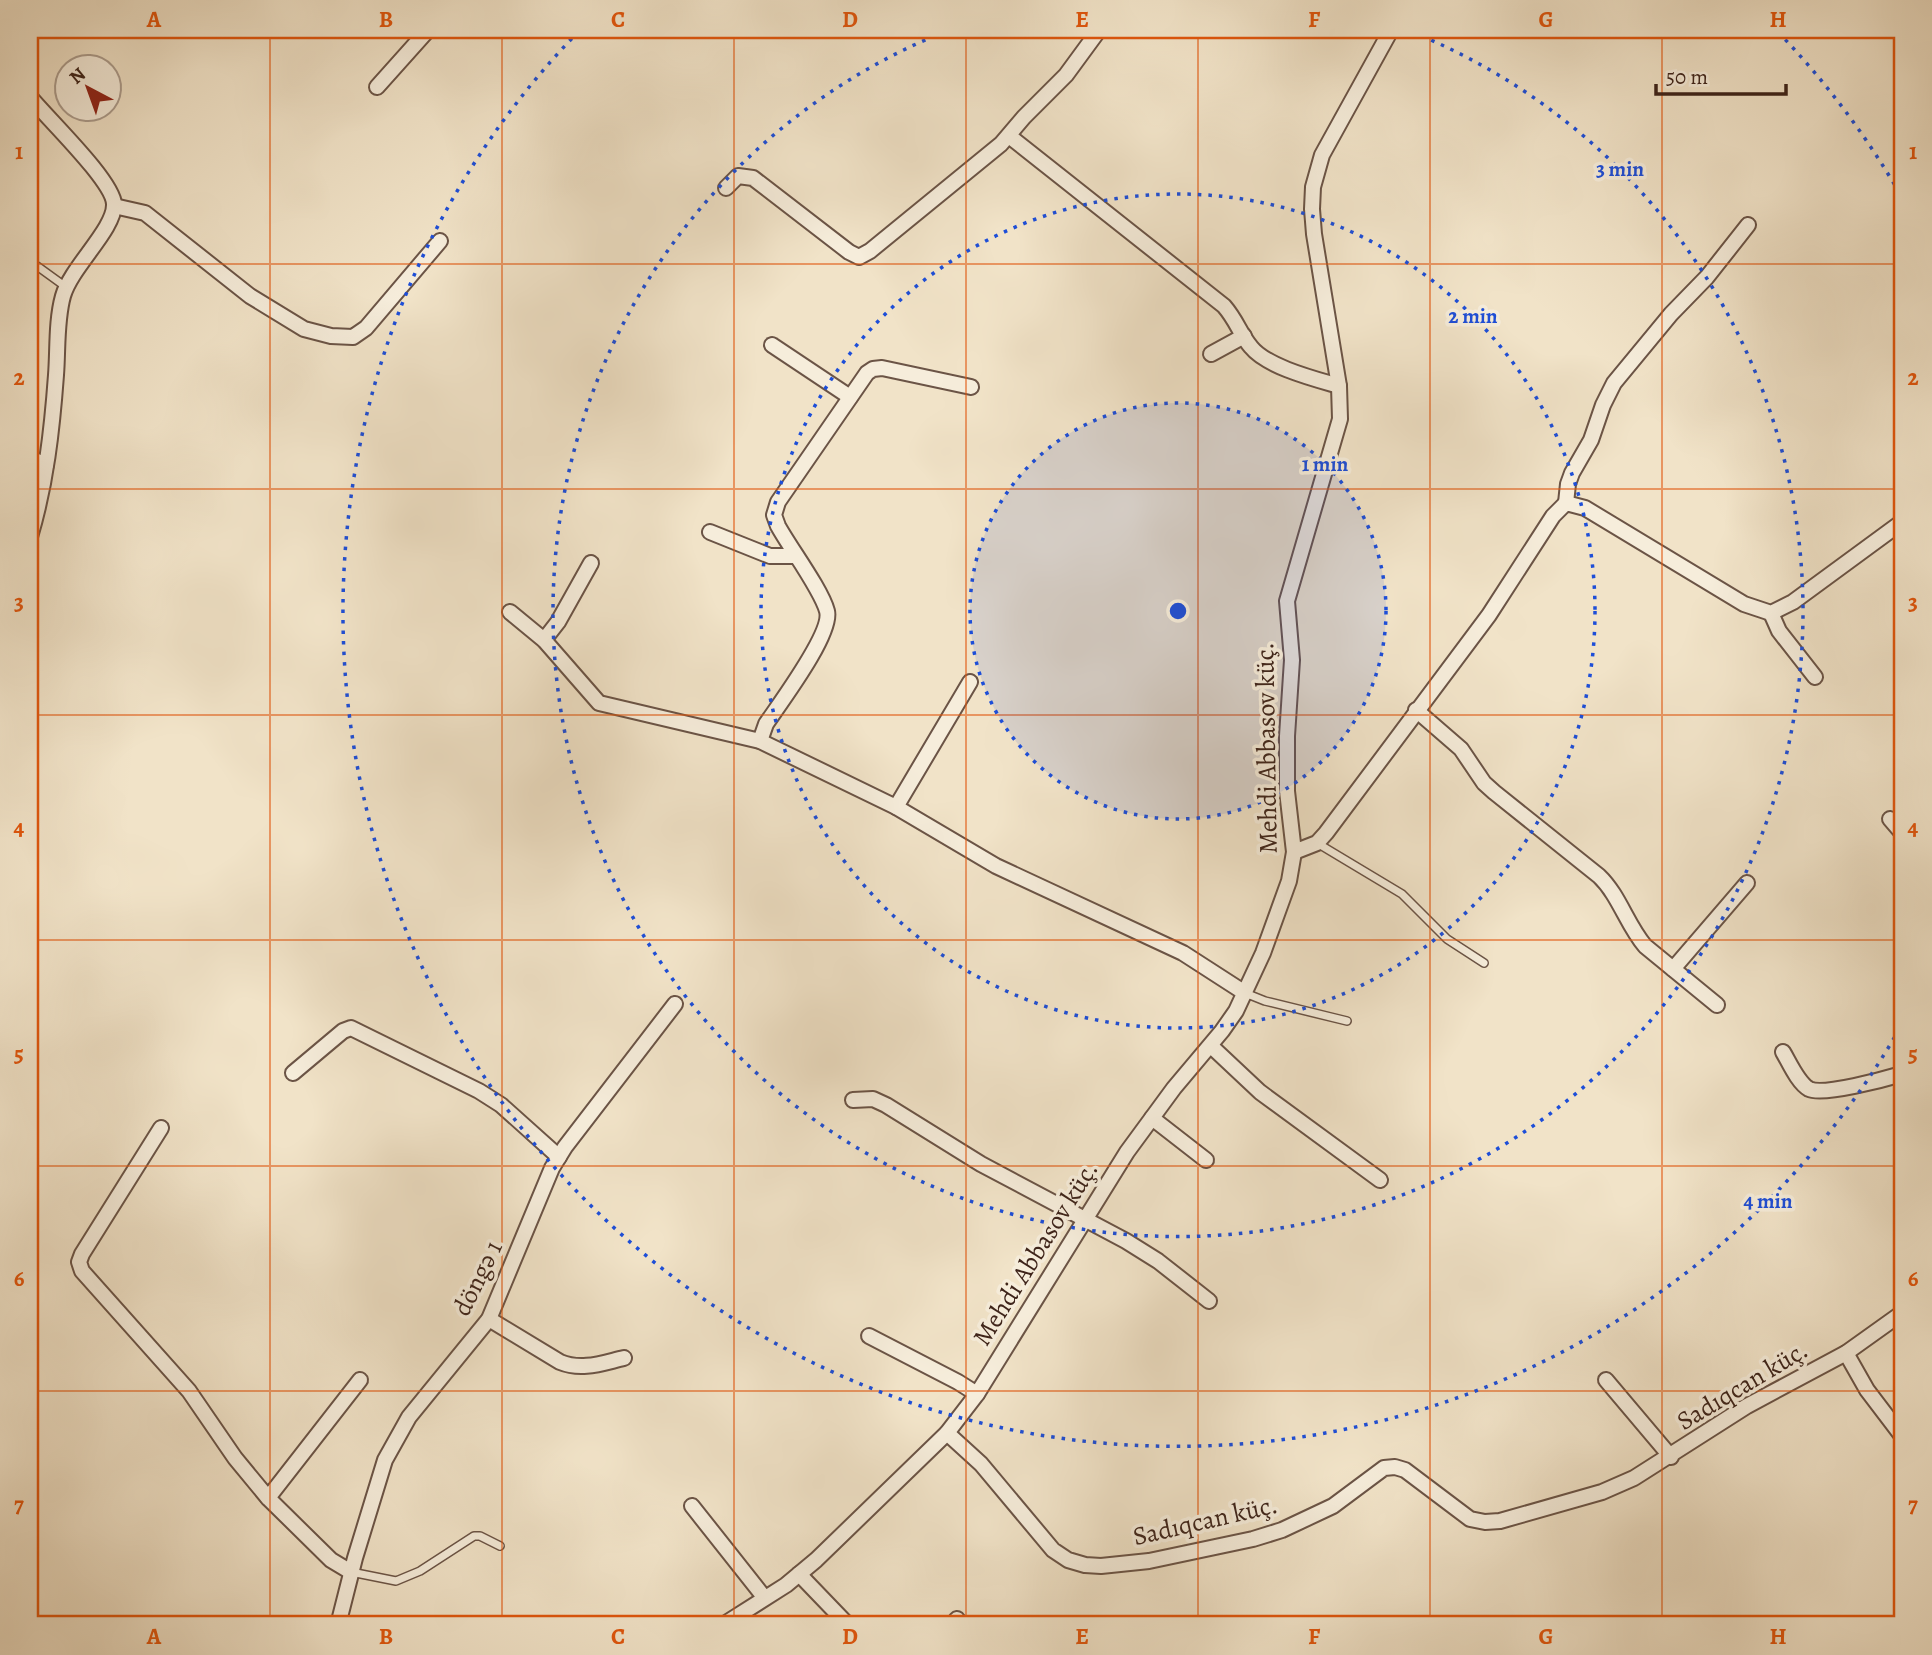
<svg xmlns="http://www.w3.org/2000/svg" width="1932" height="1655" font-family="Alegreya,serif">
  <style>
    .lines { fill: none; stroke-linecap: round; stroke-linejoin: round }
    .lane-casing { stroke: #6b5446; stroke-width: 10 }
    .street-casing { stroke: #6b5446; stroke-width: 18 }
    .lane { stroke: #f6eddb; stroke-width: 7 }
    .street { stroke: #f6eddb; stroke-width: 14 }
    .grid { fill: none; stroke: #e0560d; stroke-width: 2; stroke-opacity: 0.55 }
    .ring { fill: none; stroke: #1d4ed8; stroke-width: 3.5; stroke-dasharray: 3.5 7 }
    .labels { text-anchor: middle; stroke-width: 7; stroke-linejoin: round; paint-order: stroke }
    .street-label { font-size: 26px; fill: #3e241a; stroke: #f6eddb }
    .centre { fill: #1d4ed8; stroke: #f6eddb; stroke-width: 3.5 }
    .ring-label { font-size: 21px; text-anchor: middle; font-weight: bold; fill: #1d4ed8; stroke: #f6eddb; stroke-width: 7; stroke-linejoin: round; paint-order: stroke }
    .neatline { fill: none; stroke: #e0560d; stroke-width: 2.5 }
    .grid-label { font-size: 23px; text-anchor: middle; font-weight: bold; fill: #e0560d }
  </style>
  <rect width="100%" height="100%" fill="#f1e3c8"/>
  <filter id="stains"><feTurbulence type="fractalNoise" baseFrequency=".00286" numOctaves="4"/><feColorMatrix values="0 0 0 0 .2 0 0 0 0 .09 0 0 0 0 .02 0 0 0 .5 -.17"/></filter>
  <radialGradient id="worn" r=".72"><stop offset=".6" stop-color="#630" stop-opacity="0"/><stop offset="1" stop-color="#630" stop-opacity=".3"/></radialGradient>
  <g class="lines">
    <defs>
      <g id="lane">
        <path d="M37 266 66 287"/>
        <path d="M1317 843 1402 894 1447 939 1484 963"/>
        <path d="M1245 993 1265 1001 1347 1021"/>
        <path d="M351 1572 396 1581 420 1571 474 1536H480L500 1546"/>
      </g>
      <g id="street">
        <path d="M377 87 428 30"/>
        <path d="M30 97C48 119 113 181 114 204 115 229 71 267 63 296 56 321 58 350 56 375 52 430 46 484 30 537"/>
        <path d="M1009 136 1224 306C1237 321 1240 334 1251 347 1267 367 1315 379 1339 386"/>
        <path d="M726 188 738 176 753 178 849 252 859 257 870 251 1001 144 1024 117 1066 75 1099 30"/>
        <path d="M114 206 145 213 250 296 304 329 331 336 353 337 366 328 440 241"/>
        <path d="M772 345 850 397"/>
        <path d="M1211 354 1244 336"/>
        <path d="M30 458 46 465"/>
        <path d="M1566 503 1568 484 1572 473 1591 440 1603 405 1614 383 1671 314 1707 277 1748 225"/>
        <path d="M710 532 770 556H795"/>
        <path d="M510 612 544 640 599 703 760 741 896 807 996 866 1183 953 1245 993"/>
        <path d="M1771 613 1779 631 1815 677"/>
        <path d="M544 640 558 622 591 563"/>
        <path d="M1416 710 1461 749 1484 783 1494 792 1599 876C1619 895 1627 925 1645 946L1717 1005"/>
        <path d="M760 741 766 724C780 703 833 633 827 611 821 589 790 548 778 526L774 515 778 502 867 373 873 369 882 368 971 387"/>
        <path d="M896 807 970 682"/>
        <path d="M1890 819 1902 833"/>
        <path d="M1294 852 1317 843 1326 833 1489 615 1553 516 1566 503 1585 508 1744 604 1771 613 1793 602 1902 522"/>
        <path d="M1673 969 1747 883"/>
        <path d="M1211 1046 1260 1092 1380 1180"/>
        <path d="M1783 1052C1789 1062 1798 1083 1809 1089 1823 1096 1885 1079 1902 1074"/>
        <path d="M293 1073 343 1031 351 1028 479 1091 501 1105 559 1157"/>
        <path d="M853 1100 873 1099 886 1105 981 1164 1126 1241 1158 1261 1209 1301"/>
        <path d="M1152 1118 1206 1160"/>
        <path d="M161 1128 82 1254 79 1262 82 1271 189 1391 235 1458 268 1498 331 1560 351 1572"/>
        <path d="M489 1319 560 1362C582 1371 602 1363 624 1358"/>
        <path d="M869 1336 958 1382 977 1394"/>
        <path d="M1846 1353 1867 1390 1902 1436"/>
        <path d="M1606 1380 1671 1457"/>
        <path d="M947 1433 981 1464 1053 1550 1068 1560 1085 1565 1101 1566 1149 1561 1253 1539 1282 1530 1333 1506 1384 1468 1395 1467 1405 1470 1470 1519 1485 1522 1500 1521 1602 1492 1634 1478 1747 1406 1846 1353 1902 1313"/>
        <path d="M268 1498 360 1380"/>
        <path d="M692 1506 764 1597"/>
        <path d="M799 1574 848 1625"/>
        <path d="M338 1625 355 1558 385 1460 409 1417 489 1319 552 1168 565 1147 675 1004"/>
        <path d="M723 1625 786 1585 816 1560 947 1433 977 1394 1127 1152 1174 1088 1222 1031 1236 1011 1263 953 1289 881 1294 852 1287 791V736L1292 660 1287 601 1340 419 1339 386 1314 234 1312 209 1313 187 1322 155 1391 30"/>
        <path d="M952 1625 957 1619"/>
      </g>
    </defs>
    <use href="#lane" class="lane-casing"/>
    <use href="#street" class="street-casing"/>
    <use href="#lane" class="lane"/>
    <use href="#street" class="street"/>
  </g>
  <path class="grid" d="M270 30V1625M502 30V1625M734 30V1625M966 30V1625M1198 30V1625M1430 30V1625M1662 30V1625M30 264H1902M30 489H1902M30 715H1902M30 940H1902M30 1166H1902M30 1391H1902"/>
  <circle cx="1178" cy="611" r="208" fill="#1d4ed8" fill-opacity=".12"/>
  <g class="ring">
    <circle cx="1178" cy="611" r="208"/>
    <circle cx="1178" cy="611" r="417"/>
    <path d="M1412 32A625 625 0 1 1 944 32"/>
    <path d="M1900 1028A834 834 0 1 1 578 32M1778 32A834 834 0 0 1 1900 194"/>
  </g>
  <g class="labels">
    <g class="street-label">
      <text transform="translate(1266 748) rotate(-91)" y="9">Mehdi Abbasov küç.</text>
      <text transform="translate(1035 1253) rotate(-58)" y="9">Mehdi Abbasov küç.</text>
      <text transform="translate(477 1278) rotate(-64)" y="9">döngə 1</text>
      <text transform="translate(1742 1385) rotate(-31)" y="9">Sadıqcan küç.</text>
      <text transform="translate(1205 1520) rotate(-13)" y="9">Sadıqcan küç.</text>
    </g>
  </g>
  <circle cx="1178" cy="611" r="10" class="centre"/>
  <g class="ring-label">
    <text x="1620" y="176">3 min</text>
    <text x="1473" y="323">2 min</text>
    <text x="1325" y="471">1 min</text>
    <text x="1768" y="1208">4 min</text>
  </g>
  <rect width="1932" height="1655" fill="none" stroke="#f1e3c8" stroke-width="77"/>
  <g transform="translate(88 88) rotate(319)"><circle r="33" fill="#f6eddb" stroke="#ac9d8e" stroke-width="2"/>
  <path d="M0-5L12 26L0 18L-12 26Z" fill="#8f2418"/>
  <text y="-10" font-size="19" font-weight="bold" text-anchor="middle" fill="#3e241a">N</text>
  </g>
  <path d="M1656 84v10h130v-10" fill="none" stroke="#3e241a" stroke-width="3.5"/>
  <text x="1666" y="84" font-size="21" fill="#3e241a" stroke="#f6eddb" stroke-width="5" paint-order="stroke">50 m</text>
  <rect x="38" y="38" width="1856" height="1578" class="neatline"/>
  <g class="grid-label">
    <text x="154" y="27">A</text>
    <text x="386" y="27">B</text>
    <text x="618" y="27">C</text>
    <text x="850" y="27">D</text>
    <text x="1082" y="27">E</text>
    <text x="1314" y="27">F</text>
    <text x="1546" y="27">G</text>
    <text x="1778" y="27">H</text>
    <text x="19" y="159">1</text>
    <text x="1913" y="159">1</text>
    <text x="19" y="385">2</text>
    <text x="1913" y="385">2</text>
    <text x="19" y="610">3</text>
    <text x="1913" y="610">3</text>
    <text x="19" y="835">4</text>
    <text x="1913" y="835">4</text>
    <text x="19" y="1061">5</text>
    <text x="1913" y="1061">5</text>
    <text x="19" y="1286">6</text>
    <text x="1913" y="1286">6</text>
    <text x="19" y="1512">7</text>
    <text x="1913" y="1512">7</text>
    <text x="154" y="1644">A</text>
    <text x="386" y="1644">B</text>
    <text x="618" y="1644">C</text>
    <text x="850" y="1644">D</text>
    <text x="1082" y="1644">E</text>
    <text x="1314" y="1644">F</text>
    <text x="1546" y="1644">G</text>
    <text x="1778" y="1644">H</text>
  </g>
  <rect width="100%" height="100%" filter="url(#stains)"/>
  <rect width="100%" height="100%" fill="url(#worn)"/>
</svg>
